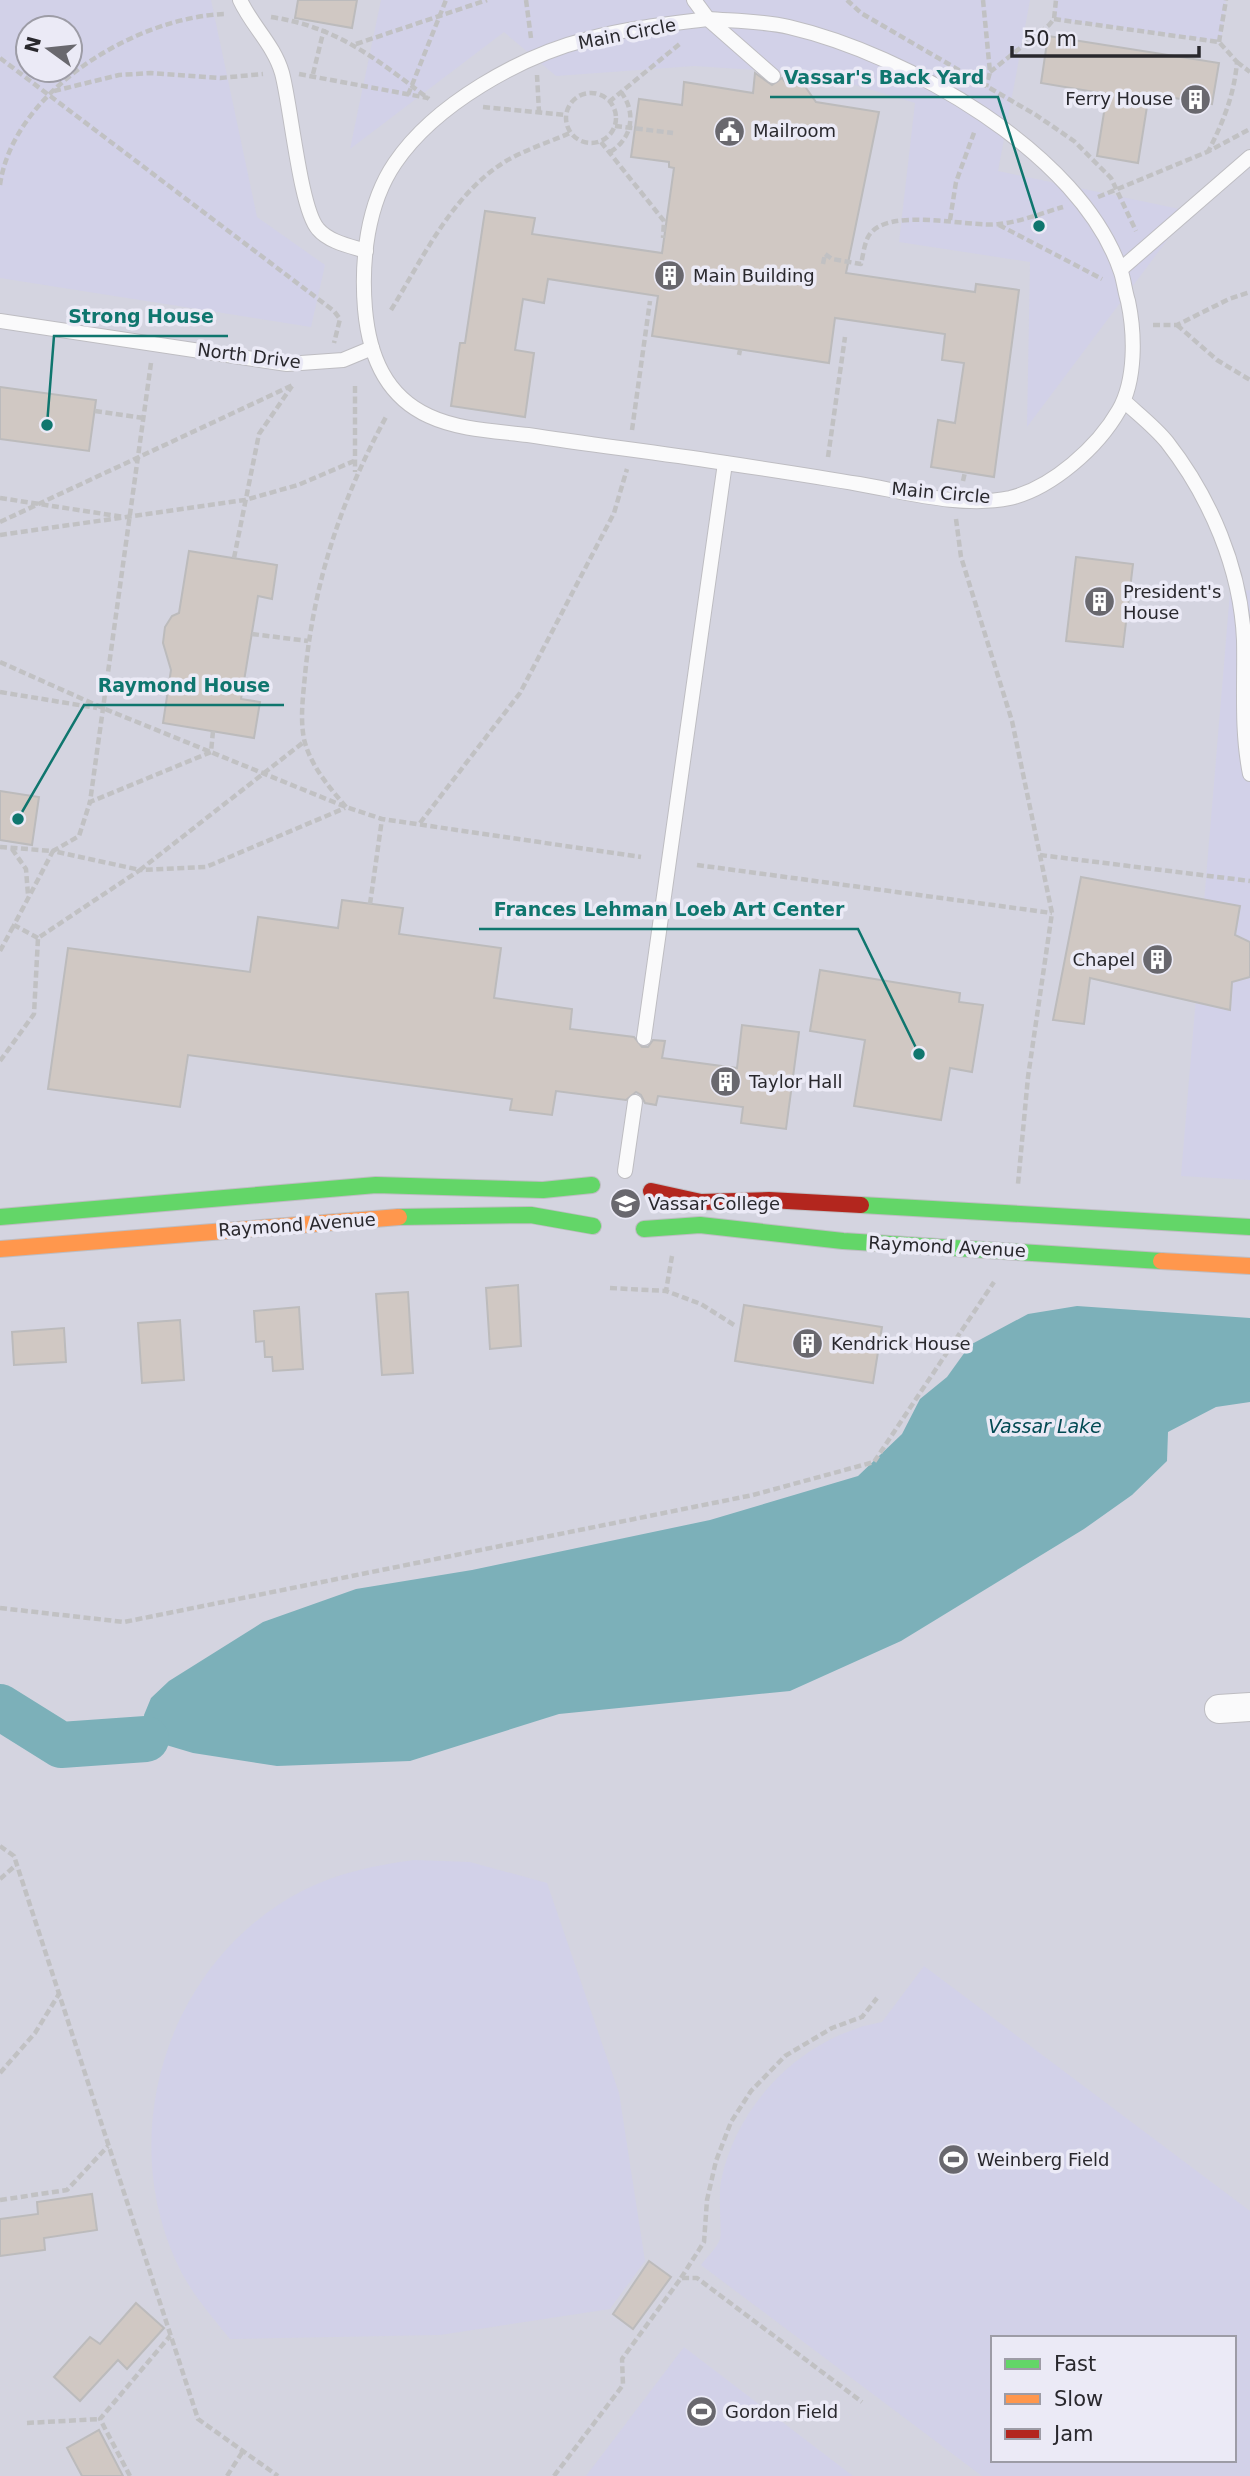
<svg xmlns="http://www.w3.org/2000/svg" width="1250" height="2476" font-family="'DejaVu Sans',sans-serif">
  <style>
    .built { fill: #d4d4e0; fill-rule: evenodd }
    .green { fill: #d2d1e8; fill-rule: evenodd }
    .water { fill: #7cb0b9 }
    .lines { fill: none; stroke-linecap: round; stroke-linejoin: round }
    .river { stroke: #7cb0b9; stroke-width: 46 }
    .building { fill: #d0c8c3; stroke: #bcbbbc; stroke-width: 2 }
    .lane-casing { stroke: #bebdc2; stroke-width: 16 }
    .street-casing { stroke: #bebdc2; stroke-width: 30 }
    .fast-casing { stroke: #bebdc2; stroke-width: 18 }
    .slow-casing { stroke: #bebdc2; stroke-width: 18 }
    .jam-casing { stroke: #bebdc2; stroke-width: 18 }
    .path { stroke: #c1c1c3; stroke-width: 4.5; stroke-dasharray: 7 3.5; stroke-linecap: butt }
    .lane { stroke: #fafafb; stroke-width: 14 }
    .street { stroke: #fafafb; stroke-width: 28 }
    .fast { stroke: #63d668; stroke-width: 16 }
    .slow { stroke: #ff974d; stroke-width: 16 }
    .jam { stroke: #b3261e; stroke-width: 16 }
    .labels { text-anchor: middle; stroke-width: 7; stroke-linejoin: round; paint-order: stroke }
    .street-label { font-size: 18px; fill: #29282d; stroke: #ebeaf6 }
    .poi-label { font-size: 18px; fill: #29282d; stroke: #ebeaf6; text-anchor: start }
    .water-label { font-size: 19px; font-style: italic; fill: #034a53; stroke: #ebeaf6 }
    .leader { fill: none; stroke: #0f766e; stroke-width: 2.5 }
    .callout-dot { fill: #0f766e; stroke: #ebeaf6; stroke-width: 2.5 }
    .callout-label { font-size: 19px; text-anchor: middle; font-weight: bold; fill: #0f766e; stroke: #ebeaf6; stroke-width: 7; stroke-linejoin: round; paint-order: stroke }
  </style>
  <rect width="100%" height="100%" fill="#e0e0e6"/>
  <path class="built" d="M0 0H1250V2476H0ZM28 28H70V70H28ZM993 2338H1234V2460H993Z"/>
  <g class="green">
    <path d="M0 0H211L257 217 325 265 311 327 0 278ZM28 28H70V70H28Z"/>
    <path d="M381 0H1030L998 171 1189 211 1027 427 1030 262 899 242 915 103 819 74 694 66 556 76 504 32 350 149Z"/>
    <path d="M1056 0H1226L1221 41 1054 19Z"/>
    <path d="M1250 590V1180L1181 1176 1230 593Z"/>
    <path d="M414 1860 470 1862 547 1883 619 2093 645 2261 610 2309 440 2335 230 2339C210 2314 189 2291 176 2261 115 2127 171 1959 302 1891 337 1873 376 1865 414 1860Z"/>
    <path d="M924 1966 1250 2211V2476H982L701 2265C706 2258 717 2248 720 2239 722 2233 718 2195 721 2181 737 2102 804 2036 882 2022ZM993 2338H1234V2460H993Z"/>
    <path d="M684 2347 853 2476H586Z"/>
  </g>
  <path class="water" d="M1077 1306 1250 1318V1402L1216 1407 1168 1432 1167 1461 1132 1495 1084 1529 901 1641 790 1691 559 1714 410 1761 277 1766 193 1753 146 1739 144 1715 151 1698 169 1681 263 1622 356 1589 472 1570 710 1520 858 1476 902 1434 920 1399 947 1377 970 1345 1028 1314Z"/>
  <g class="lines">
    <path class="river" d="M0 1707 61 1745 146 1739"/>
  </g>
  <g class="building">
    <path d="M298 0H357L352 28 295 18Z"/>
    <path d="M1048 36 1219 63 1212 104 1149 94 1138 163 1097 156 1107 94 1041 83Z"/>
    <path d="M755 73 772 85 782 78 787 85 799 78 816 102 879 112 846 273 975 292 976 284 1019 290 994 477 931 467 938 420 955 423 964 363 942 360 945 334 835 318 829 363 652 336 658 296 548 279 544 303 523 299 515 350 534 353 525 417 451 406 460 343H465L485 211 535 218 532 234 662 253 674 168 669 167V162L631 157 639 99 682 105 684 82 753 93Z"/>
    <path d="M0 387 96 400 89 451 0 439Z"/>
    <path d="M189 551 277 565 272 599 258 596 241 699 260 702 254 738 163 723 171 670 163 643 165 627 172 616 179 613Z"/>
    <path d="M1076 557 1133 564 1123 647 1066 641Z"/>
    <path d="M0 791 39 797 32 845 0 840Z"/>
    <path d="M1081 877 1240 906 1235 935 1250 942V977L1232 982 1230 1010 1090 978 1084 1024 1053 1020Z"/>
    <path d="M342 900 403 908 399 934 501 948 494 998 572 1009 570 1029 634 1037 642 1047H648L653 1040 665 1041 662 1058 737 1068 742 1025 799 1032 786 1129 741 1123 743 1107 658 1096 656 1105 645 1103 641 1095 636 1092 626 1100 556 1091 552 1115 510 1110 512 1099 188 1055 180 1107 48 1089 68 948 250 972 258 917 338 928Z"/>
    <path d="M820 970 960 993 959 1002 983 1005 972 1072 950 1068 941 1120 854 1106 865 1040 810 1031Z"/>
    <path d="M518 1285 521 1346 490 1349 486 1288Z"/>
    <path d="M408 1292 413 1373 382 1375 376 1294Z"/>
    <path d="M744 1305 882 1327 873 1383 735 1361Z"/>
    <path d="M299 1307 303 1369 273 1371 272 1357H265L264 1341 256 1342 254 1311Z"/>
    <path d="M180 1320 184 1380 142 1383 138 1323Z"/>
    <path d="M64 1328 66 1362 14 1365 12 1332Z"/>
    <path d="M92 2194 97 2230 44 2238 45 2250 0 2256V2219L38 2214 37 2202Z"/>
    <path d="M649 2261 671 2277 633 2329 613 2314Z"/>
    <path d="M136 2303 164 2328 127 2369 118 2360 80 2401 54 2377 90 2337 100 2344Z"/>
    <path d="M99 2430 123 2476H82L67 2448Z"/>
  </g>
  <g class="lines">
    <defs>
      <g id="lane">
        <path d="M240 0C252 26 274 45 282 73 291 106 300 209 318 229 329 242 350 246 366 251"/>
        <path d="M694 0 708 19 773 76"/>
        <path d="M708 19C735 21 763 21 789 27 905 54 1081 152 1121 272 1124 281 1125 292 1128 301 1135 334 1136 380 1119 410 1098 447 1052 488 1010 498 963 508 906 492 859 484 813 476 766 469 719 462 655 452 592 445 528 435 495 431 459 430 429 416 385 396 369 355 365 309 361 261 367 204 395 163 435 104 521 56 588 39 628 28 668 24 708 19Z"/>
        <path d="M1121 269 1250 157"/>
        <path d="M0 321 287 364 343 360 372 348"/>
        <path d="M1124 401C1138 414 1155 427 1167 442 1210 497 1241 569 1244 640 1245 685 1241 729 1250 774"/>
        <path d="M644 1038 725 463"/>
        <path d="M625 1171 635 1102"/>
      </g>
      <path id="street" d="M1219 1709 1250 1707"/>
      <g id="fast">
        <path d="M861 1205 1250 1227"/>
        <path d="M0 1217 376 1185 543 1190 592 1185"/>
        <path d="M399 1217 531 1215 593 1226"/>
        <path d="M644 1229 700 1225 843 1241 1161 1261"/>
      </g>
      <g id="slow">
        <path d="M0 1249 399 1217"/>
        <path d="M1161 1261 1250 1266"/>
      </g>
      <path id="jam" d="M651 1191 701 1202 769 1200 861 1205"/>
    </defs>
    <use href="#lane" class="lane-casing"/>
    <use href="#street" class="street-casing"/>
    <use href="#fast" class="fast-casing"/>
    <use href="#slow" class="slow-casing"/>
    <use href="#jam" class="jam-casing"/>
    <g class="path">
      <path d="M526 0 531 38"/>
      <path d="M847 0 861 13 1036 115 1074 141 1111 178 1136 231"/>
      <path d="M983 0 990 72 986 87"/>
      <path d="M271 17C338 27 376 59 429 99"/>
      <path d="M1054 19 1219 42 1237 62C1234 96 1223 122 1208 152"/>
      <path d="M1219 42 1226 0"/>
      <path d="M356 44 487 0"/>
      <path d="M0 58 334 311 340 319 334 343"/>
      <path d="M1237 62 1250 72"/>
      <path d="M990 72 1049 25 1054 19 1056 0"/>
      <path d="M299 74 428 98"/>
      <path d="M313 74 324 29"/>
      <path d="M537 75 539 112"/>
      <path d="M54 91 119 75 151 73 220 78 263 74"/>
      <circle cx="591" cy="118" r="25"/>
      <path d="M408 95 446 0"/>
      <path d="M609 102 682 42"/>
      <path d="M483 107 566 115"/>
      <path d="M615 126 673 133"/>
      <path d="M601 142 664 221 663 238"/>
      <path d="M610 152C632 139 637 113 621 92"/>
      <path d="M0 185C13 91 136 17 225 14"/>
      <path d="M1098 197 1207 152 1250 129"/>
      <path d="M950 220 956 182 975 130"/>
      <path d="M999 225 1102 279"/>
      <path d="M823 264 825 254 832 259 861 264C863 256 864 245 868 237 885 205 970 228 999 224 1020 222 1042 213 1063 207"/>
      <path d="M391 310C423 258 452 194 506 161 525 150 549 142 570 133"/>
      <path d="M1153 325H1177L1229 299 1250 292"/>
      <path d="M1177 325 1217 360 1250 380"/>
      <path d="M739 355 740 350"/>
      <path d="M151 363 90 802 211 752 213 731"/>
      <path d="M355 386V472"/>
      <path d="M95 411 144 418"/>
      <path d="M632 430 650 301"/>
      <path d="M828 457 845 337"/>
      <path d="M963 481 965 472"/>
      <path d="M0 498 124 517"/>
      <path d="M956 519 961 557 1012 721 1052 913 1028 1077 1018 1184"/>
      <path d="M0 522 293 385"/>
      <path d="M0 535 245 500 298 485 354 461"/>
      <path d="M234 558 259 434 292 386"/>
      <path d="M252 634 308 641"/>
      <path d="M0 662 105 709 346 807 382 819 641 857"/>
      <path d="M0 692 97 708"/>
      <path d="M346 807C329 787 310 765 304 739 300 718 303 697 305 675 314 581 341 500 386 417"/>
      <path d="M420 823 520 693 614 513 627 469"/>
      <path d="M0 847 53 851 79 836 90 802"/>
      <path d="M12 849 26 869 28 895"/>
      <path d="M1040 855 1250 881"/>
      <path d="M697 865 1052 913"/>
      <path d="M370 904 382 819"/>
      <path d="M38 938 14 925 53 851 140 870 305 741"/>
      <path d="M0 951 14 925"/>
      <path d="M0 1061 34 1014 38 938 140 870 206 867 345 808"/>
      <path d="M672 1256 666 1291 701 1304 734 1325"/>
      <path d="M610 1288 666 1291"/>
      <path d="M0 1608 124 1622 753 1495 874 1462 994 1282"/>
      <path d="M0 1846 14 1856 198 2419 278 2476"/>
      <path d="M0 1879 16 1865"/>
      <path d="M0 2073 35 2033 59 1994"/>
      <path d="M0 2200 67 2190 108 2146"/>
      <path d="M681 2278 704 2242 707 2200 716 2161 731 2122 751 2091 785 2056 832 2028 862 2017 877 1998"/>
      <path d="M27 2423 100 2419"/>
      <path d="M130 2476 100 2419 170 2336"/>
      <path d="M227 2476 243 2451"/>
      <path d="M554 2476 623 2385 622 2359 681 2278H697L862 2402"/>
    </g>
    <use href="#lane" class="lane"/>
    <use href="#street" class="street"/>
    <use href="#fast" class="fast"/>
    <use href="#slow" class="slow"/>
    <use href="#jam" class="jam"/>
  </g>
  <defs>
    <symbol id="building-disc" viewBox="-11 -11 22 22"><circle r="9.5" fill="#69686e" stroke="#ebeaf6"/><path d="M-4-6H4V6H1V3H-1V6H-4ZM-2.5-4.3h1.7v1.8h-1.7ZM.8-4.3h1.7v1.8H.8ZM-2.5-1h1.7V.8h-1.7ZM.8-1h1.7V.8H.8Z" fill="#fff"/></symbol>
    <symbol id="civic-disc" viewBox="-11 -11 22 22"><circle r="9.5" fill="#69686e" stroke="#ebeaf6"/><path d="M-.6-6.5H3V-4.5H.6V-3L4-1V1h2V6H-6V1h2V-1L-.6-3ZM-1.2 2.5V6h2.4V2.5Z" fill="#fff"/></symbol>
    <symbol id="university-disc" viewBox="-11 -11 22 22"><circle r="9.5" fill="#69686e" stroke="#ebeaf6"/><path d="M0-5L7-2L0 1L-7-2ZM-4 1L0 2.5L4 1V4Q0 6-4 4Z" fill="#fff"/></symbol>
    <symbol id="stadium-disc" viewBox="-11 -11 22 22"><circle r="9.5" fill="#69686e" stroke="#ebeaf6"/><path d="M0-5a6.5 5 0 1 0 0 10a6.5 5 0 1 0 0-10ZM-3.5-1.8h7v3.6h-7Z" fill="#fff"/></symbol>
  </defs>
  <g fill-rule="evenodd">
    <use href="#building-disc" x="1178" y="82" width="35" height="35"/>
    <use href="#civic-disc" x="712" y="114" width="35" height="35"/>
    <use href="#building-disc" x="652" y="258" width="35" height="35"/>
    <use href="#building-disc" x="1082" y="584" width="35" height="35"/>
    <use href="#building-disc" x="1140" y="942" width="35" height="35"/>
    <use href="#building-disc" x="708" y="1064" width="35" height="35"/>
    <use href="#university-disc" x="608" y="1186" width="35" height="35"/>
    <use href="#building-disc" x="790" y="1326" width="35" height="35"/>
    <use href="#stadium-disc" x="936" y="2142" width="35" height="35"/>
    <use href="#stadium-disc" x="684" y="2394" width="35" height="35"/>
  </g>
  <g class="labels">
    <g class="street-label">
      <text transform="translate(627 34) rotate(-11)" y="6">Main Circle</text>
      <text transform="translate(249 356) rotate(7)" y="6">North Drive</text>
      <text transform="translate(941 493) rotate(5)" y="6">Main Circle</text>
      <text transform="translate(297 1225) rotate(-4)" y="6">Raymond Avenue</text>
      <text transform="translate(947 1247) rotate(3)" y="6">Raymond Avenue</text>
    </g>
    <g class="poi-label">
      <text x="1173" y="105" text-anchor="end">Ferry House</text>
      <text x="753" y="137">Mailroom</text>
      <text x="693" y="282">Main Building</text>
      <text x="1123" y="598">President's<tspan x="1123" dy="21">House</tspan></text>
      <text x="1135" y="966" text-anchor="end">Chapel</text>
      <text x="749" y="1088">Taylor Hall</text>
      <text x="648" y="1210">Vassar College</text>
      <text x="831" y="1350">Kendrick House</text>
      <text x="977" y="2166">Weinberg Field</text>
      <text x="725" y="2418">Gordon Field</text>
    </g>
    <g class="water-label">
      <text x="1045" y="1433">Vassar Lake</text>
    </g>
  </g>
  <path class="leader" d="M1039 226L998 97H770M47 425L54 336H228M18 819L84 705H284M919 1054L858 929H479"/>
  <g class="callout-dot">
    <circle cx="1039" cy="226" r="7"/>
    <circle cx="47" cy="425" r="7"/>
    <circle cx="18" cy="819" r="7"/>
    <circle cx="919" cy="1054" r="7"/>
  </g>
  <g class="callout-label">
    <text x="884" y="84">Vassar's Back Yard</text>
    <text x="141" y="323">Strong House</text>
    <text x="184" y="692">Raymond House</text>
    <text x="669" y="916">Frances Lehman Loeb Art Center</text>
  </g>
  <rect x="991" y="2336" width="245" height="126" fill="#ebeaf6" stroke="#9d9ca6" stroke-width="2"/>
  <rect x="1005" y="2359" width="35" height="10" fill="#63d668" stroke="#9d9ca6" stroke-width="2"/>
  <text x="1054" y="2371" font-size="21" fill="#29282d">Fast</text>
  <rect x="1005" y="2394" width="35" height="10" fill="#ff974d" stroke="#9d9ca6" stroke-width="2"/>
  <text x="1054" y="2406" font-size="21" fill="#29282d">Slow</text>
  <rect x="1005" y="2429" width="35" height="10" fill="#b3261e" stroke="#9d9ca6" stroke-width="2"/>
  <text x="1054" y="2441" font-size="21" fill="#29282d">Jam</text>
  <g transform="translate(49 49) rotate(285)"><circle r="33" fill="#ebeaf6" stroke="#9d9ca6" stroke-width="2"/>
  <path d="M0-5L12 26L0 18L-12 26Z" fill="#69686e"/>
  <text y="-10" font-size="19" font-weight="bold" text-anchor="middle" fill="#29282d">N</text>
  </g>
  <path d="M1012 46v10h187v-10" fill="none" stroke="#29282d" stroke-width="3.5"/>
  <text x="1023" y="46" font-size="21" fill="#29282d" stroke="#ebeaf6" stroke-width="5" paint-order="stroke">50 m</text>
</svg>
